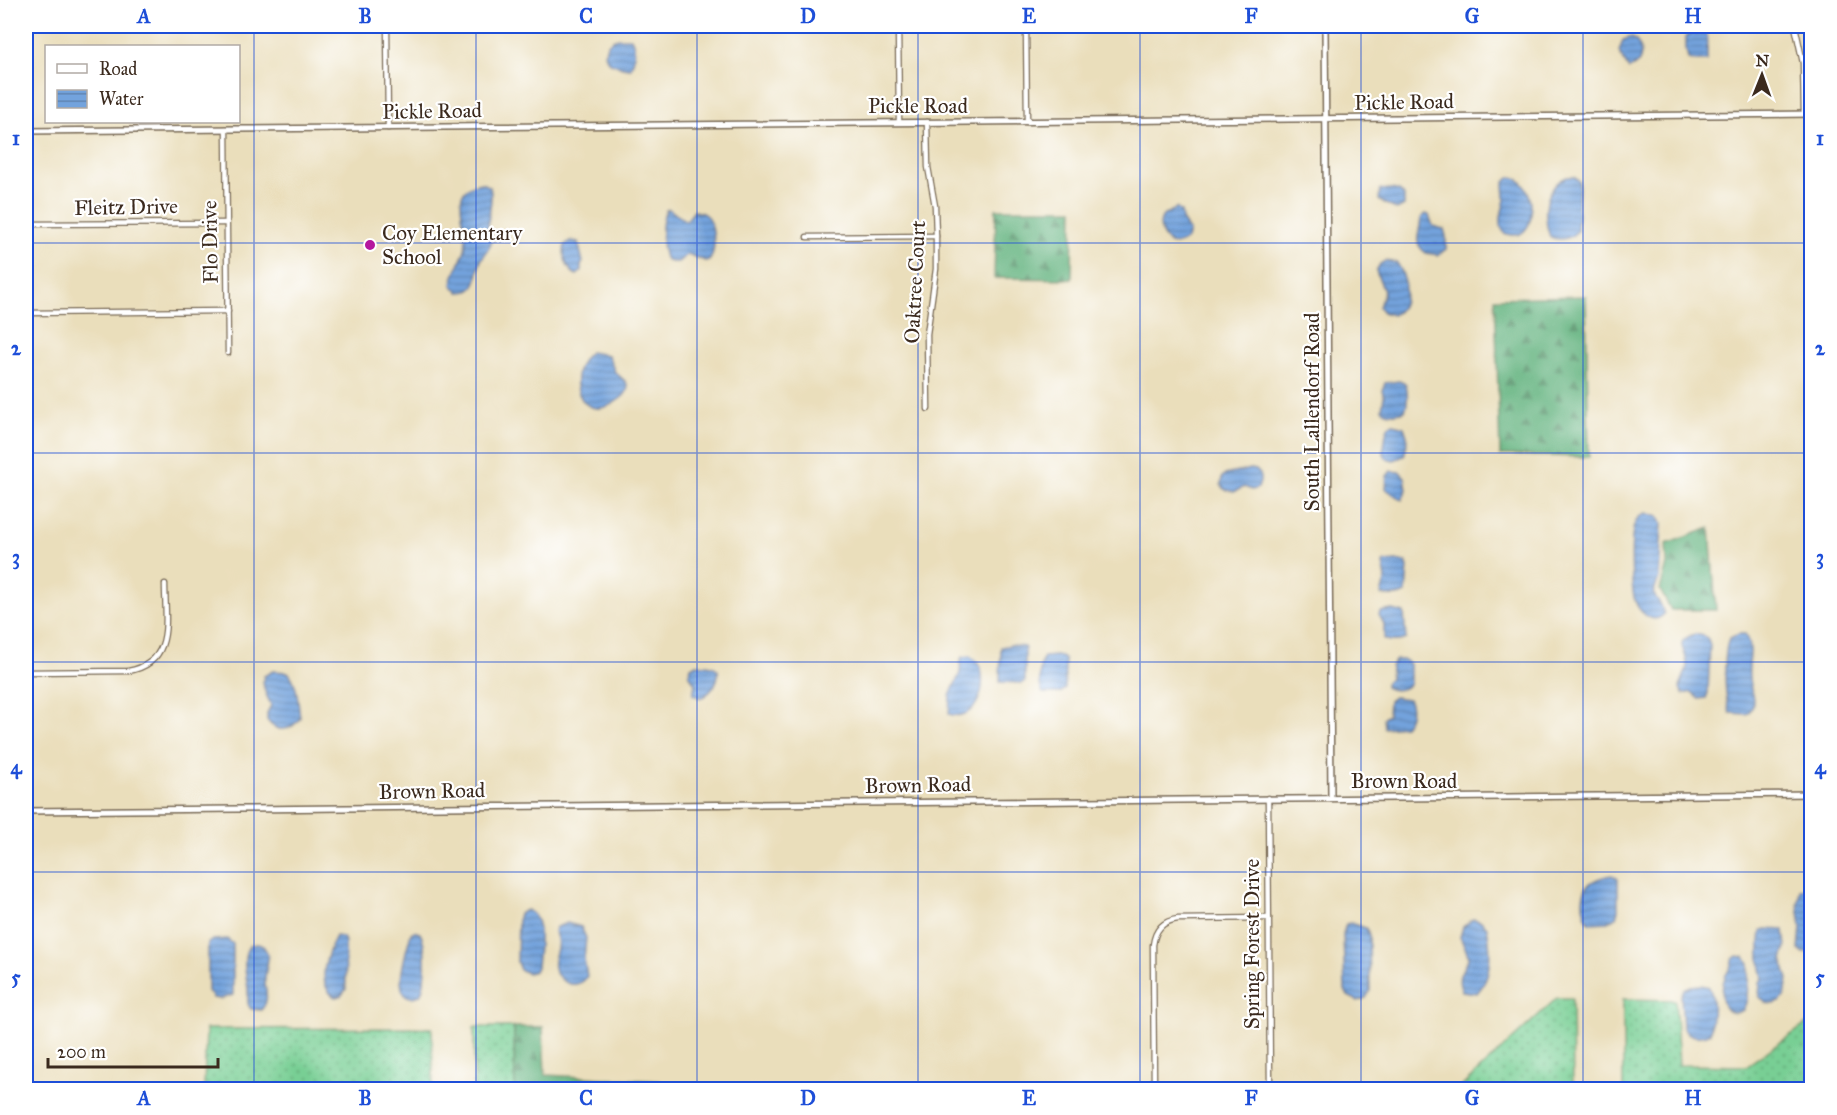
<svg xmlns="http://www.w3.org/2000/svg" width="1837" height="1115" font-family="'IM FELL Great Primer',serif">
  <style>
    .grass { fill: url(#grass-dots); stroke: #5a7c59; stroke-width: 1.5 }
    .forest { fill: url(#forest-firs); stroke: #4e6e4e; stroke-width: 1.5 }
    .water { fill: url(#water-rules); stroke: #57667e; stroke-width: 1.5 }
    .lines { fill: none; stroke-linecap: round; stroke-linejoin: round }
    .minor-casing { stroke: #786955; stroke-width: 7 }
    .tertiary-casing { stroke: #786955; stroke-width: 8 }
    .minor { stroke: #fff; stroke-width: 4.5 }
    .tertiary { stroke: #fff; stroke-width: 5 }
    .grid { fill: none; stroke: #1d4ed8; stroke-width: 1.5; stroke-opacity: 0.55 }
    .poi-dot { fill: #b5179e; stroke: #fff; stroke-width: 2 }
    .labels { text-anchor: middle; stroke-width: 4.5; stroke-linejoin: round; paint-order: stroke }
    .street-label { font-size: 21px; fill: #3b2a1e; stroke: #fff }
    .poi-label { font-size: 21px; fill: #3b2a1e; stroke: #fff; text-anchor: start }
    .neatline { fill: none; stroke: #1d4ed8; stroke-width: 2 }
    .grid-label { font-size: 20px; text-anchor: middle; font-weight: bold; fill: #1d4ed8 }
  </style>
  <defs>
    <pattern id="grass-dots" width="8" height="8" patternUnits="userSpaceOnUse" patternTransform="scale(1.5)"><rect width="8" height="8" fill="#78cf94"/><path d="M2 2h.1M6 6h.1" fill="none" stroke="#64a878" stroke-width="1.8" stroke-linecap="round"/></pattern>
    <pattern id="forest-firs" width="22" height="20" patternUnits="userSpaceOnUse" patternTransform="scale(1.5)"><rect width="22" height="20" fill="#62b27e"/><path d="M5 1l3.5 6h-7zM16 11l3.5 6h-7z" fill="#529167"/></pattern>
    <pattern id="water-rules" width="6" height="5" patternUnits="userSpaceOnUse" patternTransform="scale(1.5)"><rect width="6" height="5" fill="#73a3dd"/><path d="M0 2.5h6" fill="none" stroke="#6085b3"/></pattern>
  </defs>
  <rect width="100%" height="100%" fill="#fff"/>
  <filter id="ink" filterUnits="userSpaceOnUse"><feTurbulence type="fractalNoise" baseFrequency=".0167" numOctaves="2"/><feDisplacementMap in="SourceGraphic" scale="12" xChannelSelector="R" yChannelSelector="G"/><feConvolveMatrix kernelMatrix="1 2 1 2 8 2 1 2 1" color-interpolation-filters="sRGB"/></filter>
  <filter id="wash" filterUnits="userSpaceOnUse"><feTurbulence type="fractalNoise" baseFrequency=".008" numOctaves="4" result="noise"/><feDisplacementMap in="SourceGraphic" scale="24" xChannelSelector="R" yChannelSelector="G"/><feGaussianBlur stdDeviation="1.35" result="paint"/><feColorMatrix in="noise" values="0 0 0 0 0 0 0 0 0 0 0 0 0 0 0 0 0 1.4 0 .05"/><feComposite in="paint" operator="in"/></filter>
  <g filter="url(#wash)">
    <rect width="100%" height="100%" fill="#eadebb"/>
    <g class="grass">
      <path d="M1557 998H1572L1573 1089H1459Z"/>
      <path d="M1623 999 1675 1000 1679 1065 1746 1066 1811 1021V1089H1623Z"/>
      <path d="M474 1027H514L515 1089H474Z"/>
      <path d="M432 1028 433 1089H204L206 1029Z"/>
    </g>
    <g class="forest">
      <path d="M996 209H1073L1072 279 994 278Z"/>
      <path d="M1586 296 1589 457 1500 455 1495 298Z"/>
      <path d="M1710 528 1716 610H1671L1660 590 1667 564 1666 544Z"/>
      <path d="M514 1027H543L545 1075 660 1081V1089H515Z"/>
    </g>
    <g class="water">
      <path d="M1691 34 1707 35V61H1696L1688 59 1686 50V36Z"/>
      <path d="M1631 37C1645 46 1644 63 1629 69L1619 52 1623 40Z"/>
      <path d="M618 38H631C636 47 635 59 631 68 626 68 612 65 608 61 601 51 608 40 618 38Z"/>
      <path d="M1510 177C1537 176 1542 248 1504 233 1497 221 1503 211 1505 199 1505 193 1504 188 1504 183Z"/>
      <path d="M1567 177H1574L1579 181 1577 231C1570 239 1560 241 1550 237 1542 215 1544 187 1567 177Z"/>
      <path d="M483 183 490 187C494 202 487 214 488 229 489 233 492 238 491 242 490 250 482 256 480 263 475 277 480 293 459 292L452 285C453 272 462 262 465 249 471 225 443 187 483 183Z"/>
      <path d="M1392 189 1399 191 1404 196V206L1397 210 1379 200 1380 190Z"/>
      <path d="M1176 208 1181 212 1182 220 1189 231 1187 239C1168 256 1154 227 1163 216 1166 213 1172 211 1176 208Z"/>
      <path d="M669 209 686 221 694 211C697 212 701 212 704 214 715 221 717 251 709 261H705L688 254 678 262H670L665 258C661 245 660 222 666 210Z"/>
      <path d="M1426 214 1429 215 1433 226 1444 229 1446 236V249L1438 255 1426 253C1415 245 1417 238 1420 226 1421 219 1420 217 1426 214Z"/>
      <path d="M570 241 578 242 583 262 581 265 582 271 577 275C567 271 562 256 565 245Z"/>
      <path d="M1385 261 1397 263C1407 277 1410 308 1392 315L1383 312 1379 307 1384 291 1376 271 1380 264Z"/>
      <path d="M590 352 608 355 615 372 626 382 628 387C627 394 623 397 617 401 580 427 563 375 590 352Z"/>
      <path d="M1399 381 1406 384C1408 393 1408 403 1405 411 1397 413 1388 415 1382 409L1384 396 1382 390 1385 383Z"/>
      <path d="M1394 424 1404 427 1408 439 1404 456 1394 460 1386 458 1383 451C1386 442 1384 431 1390 425Z"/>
      <path d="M1251 469 1256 470 1260 474V482L1258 488 1252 490 1244 487 1234 492 1224 489 1221 485 1222 477 1225 475Z"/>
      <path d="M1391 471 1400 472 1405 477 1407 490 1402 500 1386 489 1387 476Z"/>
      <path d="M1646 513 1659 517 1662 523 1659 578 1653 593 1661 605 1664 614C1652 627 1637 610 1634 597 1631 583 1630 539 1634 526 1636 519 1640 515 1646 513Z"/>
      <path d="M1397 561 1406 562 1408 567 1406 593C1399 597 1388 597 1381 594L1386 578 1383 564 1384 562Z"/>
      <path d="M1393 610 1404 613 1406 639C1399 642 1391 642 1384 639V624L1379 615 1380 612Z"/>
      <path d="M1695 634 1704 636 1708 639 1710 645 1708 693 1706 698 1699 699 1692 692 1683 694 1680 688C1681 680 1687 673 1687 665 1687 649 1671 642 1695 634Z"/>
      <path d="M1739 634H1745C1755 647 1747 662 1749 677 1749 685 1753 693 1753 701 1753 707 1751 711 1747 714L1730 713C1724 697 1723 654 1729 638Z"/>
      <path d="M1011 645 1024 647 1025 649V681L1022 683 1000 682 1001 647Z"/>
      <path d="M970 656C974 659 978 662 980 667 988 687 976 723 949 714L950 696 960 673 961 659 963 657Z"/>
      <path d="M1056 656 1061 657 1065 660V689L1060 693H1043C1038 685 1039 664 1044 657Z"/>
      <path d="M1396 660H1405L1410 664V684C1404 690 1393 692 1385 687V683L1390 679 1391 666Z"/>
      <path d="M697 664 713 666 718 670C719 682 712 692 701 698L693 695 695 684 689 674 691 667Z"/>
      <path d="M273 671 288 672C298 683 298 703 300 718 291 731 277 734 267 720V714L271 705C267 696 261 686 264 676Z"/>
      <path d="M1394 697 1408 699C1413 708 1411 718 1404 726L1384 728 1383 718 1388 715 1389 701Z"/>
      <path d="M1612 875 1618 879V910L1616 917 1608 922 1590 923C1583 915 1580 897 1587 887 1591 880 1604 876 1612 875Z"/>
      <path d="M1806 888 1811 893 1812 950 1804 953 1799 950 1801 927 1798 903 1800 890Z"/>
      <path d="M526 910C546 916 538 951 537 967L535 971 528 973 520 970 517 962 518 917 519 914Z"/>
      <path d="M1473 919 1481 921 1487 927C1491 948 1493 976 1477 993L1462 991C1455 976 1463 970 1469 957L1460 937 1463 927Z"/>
      <path d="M567 923 581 927 586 938 584 959 587 976C584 981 582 983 576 984 571 985 566 983 562 980 544 964 561 953 557 939 557 936 555 934 554 931L556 927Z"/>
      <path d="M1351 923 1366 928 1369 935 1370 991 1366 998 1358 1001 1348 996 1345 990 1343 934 1346 924Z"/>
      <path d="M1766 929 1784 930 1786 947 1782 960 1788 979 1785 996 1780 1002 1773 1004 1766 1003 1759 996 1760 982 1763 978C1759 963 1759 947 1761 931Z"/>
      <path d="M414 931 420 933C427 945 427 983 420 995 386 1009 408 946 411 933Z"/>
      <path d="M336 936 343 937 345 942 346 989 341 996 335 997C315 984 327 953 336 936Z"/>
      <path d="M227 939 233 944V995L220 999 213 998 208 991V943L213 940Z"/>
      <path d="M258 944 263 946C272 957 266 965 265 978 264 989 271 1000 261 1010L251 1009C245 1002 249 998 248 990 247 976 240 957 250 945Z"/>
      <path d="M1737 956 1744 957 1749 963 1747 1000 1743 1010C1720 1022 1719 992 1725 977 1728 970 1732 968 1732 960Z"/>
      <path d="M1701 985 1709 987C1715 998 1712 1020 1710 1033 1701 1038 1690 1038 1683 1028L1681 996 1684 989 1691 986Z"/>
    </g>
  </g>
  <g filter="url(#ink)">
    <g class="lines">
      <defs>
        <g id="minor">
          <path d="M387 26 388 128"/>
          <path d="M898 26 899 122"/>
          <path d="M1026 26 1027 122"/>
          <path d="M1795 26 1803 63 1804 114"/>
          <path d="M927 122 928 167 935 206 936 236V269L927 334 928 409"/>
          <path d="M226 129 228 353"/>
          <path d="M26 224 226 223"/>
          <path d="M807 237 936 236"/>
          <path d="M26 313 228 311"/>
          <path d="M26 672 128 671C175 663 165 620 165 584"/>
          <path d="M1268 798 1270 1090"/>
          <path d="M1154 1090 1153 945C1155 930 1162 921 1178 919L1269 918"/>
        </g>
        <g id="tertiary">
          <path d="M1325 26 1331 798"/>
          <path d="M26 131 1812 114"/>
          <path d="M26 811 1812 794"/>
        </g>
      </defs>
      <use href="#minor" class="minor-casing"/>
      <use href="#tertiary" class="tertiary-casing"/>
      <use href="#minor" class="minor"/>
      <use href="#tertiary" class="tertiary"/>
    </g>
  </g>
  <path class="grid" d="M254 26V1090M476 26V1090M697 26V1090M918 26V1090M1140 26V1090M1361 26V1090M1583 26V1090M26 243H1812M26 453H1812M26 662H1812M26 872H1812"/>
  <circle class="poi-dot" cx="370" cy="245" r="6"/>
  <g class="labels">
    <g class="street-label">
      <text transform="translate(1404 102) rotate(-1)" y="7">Pickle Road</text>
      <text x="918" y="113">Pickle Road</text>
      <text transform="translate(432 111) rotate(-1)" y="7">Pickle Road</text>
      <text transform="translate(126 207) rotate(-1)" y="7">Fleitz Drive</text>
      <text transform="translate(210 242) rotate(-91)" y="7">Flo Drive</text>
      <text transform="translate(915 282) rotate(-87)" y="7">Oaktree Court</text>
      <text transform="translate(1312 412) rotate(-90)" y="7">South Lallendorf Road</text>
      <text x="1404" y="788">Brown Road</text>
      <text transform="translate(918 785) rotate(-1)" y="7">Brown Road</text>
      <text transform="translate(432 791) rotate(-1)" y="7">Brown Road</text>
      <text transform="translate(1252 944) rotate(-90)" y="7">Spring Forest Drive</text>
    </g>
    <g class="poi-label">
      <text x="382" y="240">Coy Elementary<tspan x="382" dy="24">School</tspan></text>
    </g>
  </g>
  <rect width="1837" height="1115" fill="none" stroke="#fff" stroke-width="66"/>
  <rect x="45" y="45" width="195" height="78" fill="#ffffff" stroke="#b1aaa5" stroke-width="1.5"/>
  <rect x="57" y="64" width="30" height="9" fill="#ffffff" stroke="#b1aaa5" stroke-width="1.5"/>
  <text x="99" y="75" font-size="18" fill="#3b2a1e">Road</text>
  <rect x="57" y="90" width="30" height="18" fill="url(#water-rules)" stroke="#b1aaa5" stroke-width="1.5"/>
  <text x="99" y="105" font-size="18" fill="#3b2a1e">Water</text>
  <g transform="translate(1762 75) rotate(1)" stroke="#ffffff" stroke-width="4.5" paint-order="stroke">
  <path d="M0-4.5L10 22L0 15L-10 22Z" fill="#3b2a1e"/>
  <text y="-9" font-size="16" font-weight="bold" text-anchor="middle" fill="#3b2a1e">N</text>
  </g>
  <path d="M48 1058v9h170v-9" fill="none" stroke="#3b2a1e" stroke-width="3"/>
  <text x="57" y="1058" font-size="18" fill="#3b2a1e" stroke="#ffffff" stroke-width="4.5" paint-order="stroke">200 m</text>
  <rect x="33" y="33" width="1771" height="1049" class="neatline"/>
  <g class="grid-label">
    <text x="144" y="23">A</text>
    <text x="365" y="23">B</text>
    <text x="586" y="23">C</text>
    <text x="808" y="23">D</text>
    <text x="1029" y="23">E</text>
    <text x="1251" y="23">F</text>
    <text x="1472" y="23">G</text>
    <text x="1693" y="23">H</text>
    <text x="16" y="145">1</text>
    <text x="1820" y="145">1</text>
    <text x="16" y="355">2</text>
    <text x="1820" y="355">2</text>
    <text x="16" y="564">3</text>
    <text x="1820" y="564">3</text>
    <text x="16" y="774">4</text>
    <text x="1820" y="774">4</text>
    <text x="16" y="984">5</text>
    <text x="1820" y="984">5</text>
    <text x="144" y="1105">A</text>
    <text x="365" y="1105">B</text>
    <text x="586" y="1105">C</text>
    <text x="808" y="1105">D</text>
    <text x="1029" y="1105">E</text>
    <text x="1251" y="1105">F</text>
    <text x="1472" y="1105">G</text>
    <text x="1693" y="1105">H</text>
  </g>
</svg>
